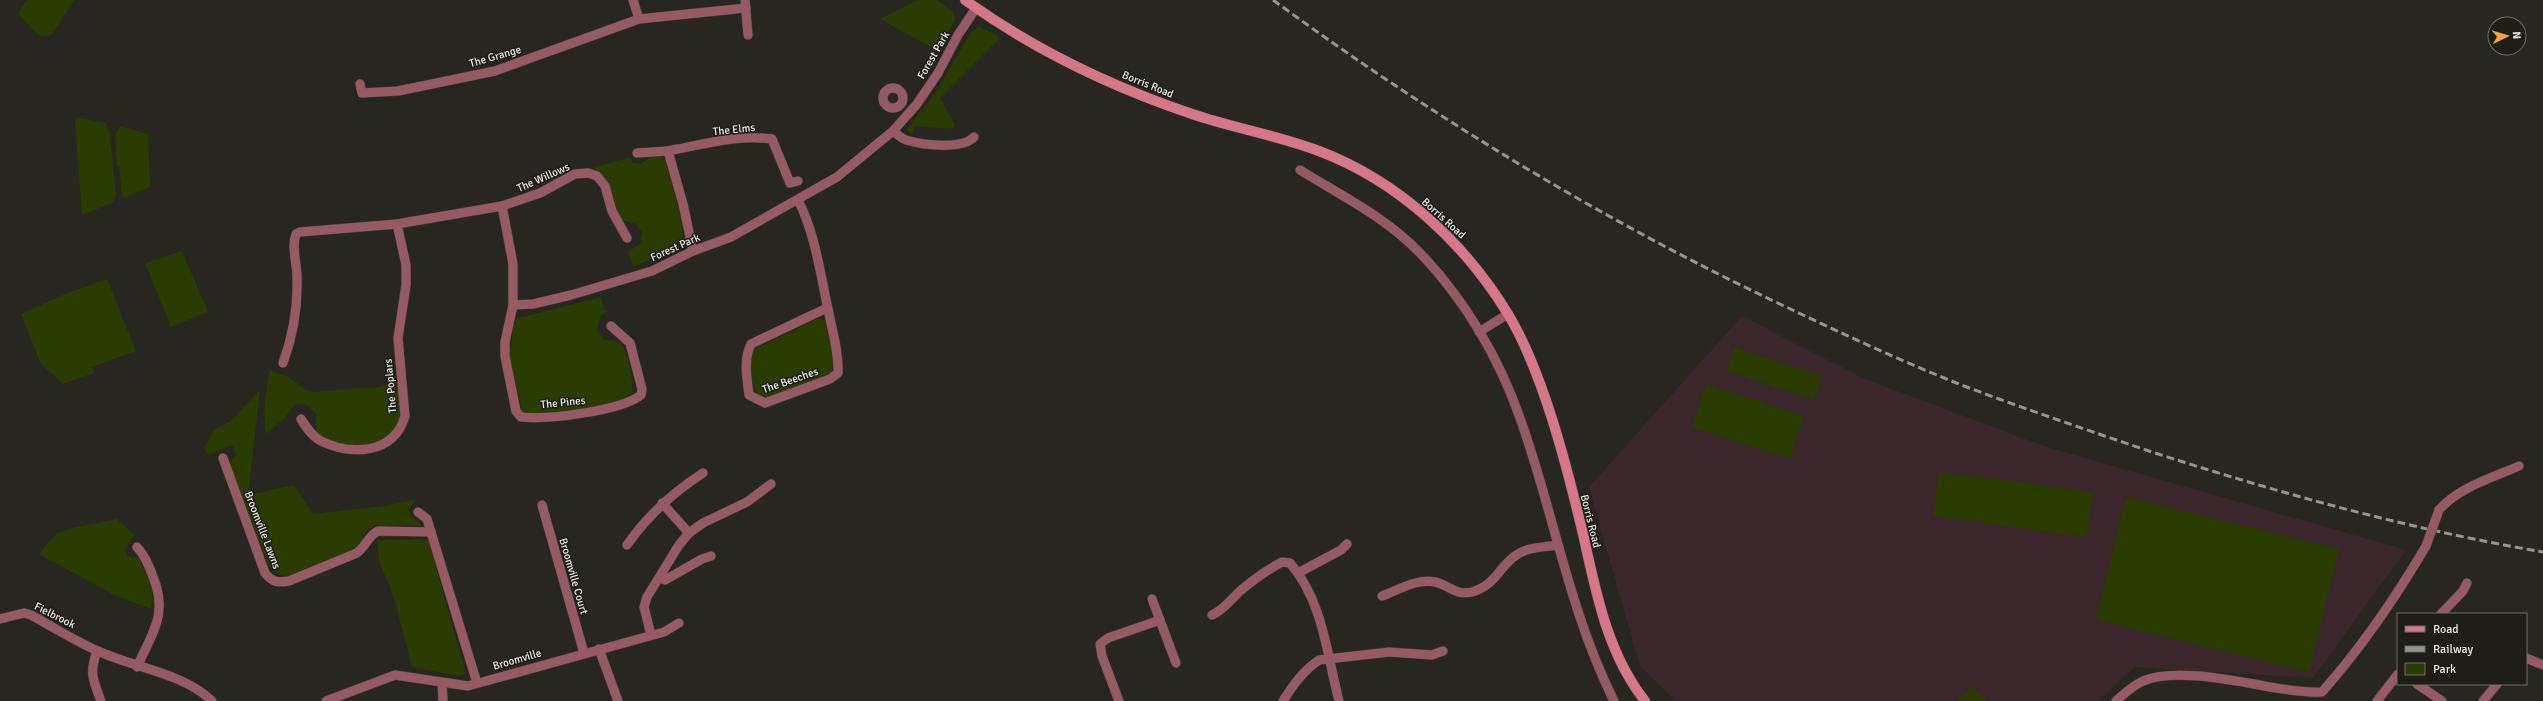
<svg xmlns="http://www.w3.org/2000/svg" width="2543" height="701" font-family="Signika,sans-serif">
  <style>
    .commercial { fill: #3b272b }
    .green { fill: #2a3c00 }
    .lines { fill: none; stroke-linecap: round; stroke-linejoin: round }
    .street-casing { stroke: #42413d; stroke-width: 10 }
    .secondary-casing { stroke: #42413d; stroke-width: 11 }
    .street { stroke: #965a65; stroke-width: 9 }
    .secondary { stroke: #d57689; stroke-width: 10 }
    .rail { stroke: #959490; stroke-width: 3; stroke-dasharray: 8 4; stroke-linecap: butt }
    .street-bridge-casing { stroke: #42413d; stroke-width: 10; stroke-linecap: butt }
    .street-bridge { stroke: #965a65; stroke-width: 9 }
    .labels { text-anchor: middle; stroke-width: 3; stroke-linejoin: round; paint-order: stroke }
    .street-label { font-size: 11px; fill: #eaeae6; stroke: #1e1d18 }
  </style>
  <rect width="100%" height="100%" fill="#272621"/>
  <path class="commercial" d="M1742 316 1865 379 2047 447 2406 550 2313 678 2134 667 2099 701H1676L1640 666 1589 487Z"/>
  <g class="green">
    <path d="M27 0H74L51 36 38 35 20 16 19 12Z"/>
    <path d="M918 0H937L954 13 955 20 938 51 880 19Z"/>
    <path d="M979 27 1001 37 940 98 955 125 953 129 914 126 913 134 909 133 907 129 936 92 971 32Z"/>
    <path d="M77 117 106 123 110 134 116 195 112 203 82 215 75 121Z"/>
    <path d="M120 126 148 134 150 187 125 198 122 195 119 165 117 166 115 134Z"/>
    <path d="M654 155 661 156 665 160 681 217 684 242 672 250 633 267 628 252 640 244 643 234 635 223C631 222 627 222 623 220 608 209 620 186 595 171V167L631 157 632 162 640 164Z"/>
    <path d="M182 251 208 312 171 327 145 263Z"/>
    <path d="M107 279 136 351 92 367 94 373 63 384 41 364 21 314 65 294Z"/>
    <path d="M601 297 604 310 608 311 601 315 597 329 604 340C609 341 618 340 622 345 627 351 635 386 632 393 619 406 542 416 523 414L509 355 515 319Z"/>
    <path d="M820 318 827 322C830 339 841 363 828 376L768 397 758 395C750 383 747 360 756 348Z"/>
    <path d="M1734 347 1822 376 1814 400 1727 371Z"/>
    <path d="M270 369C276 375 285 374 290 378 298 383 303 390 312 392L378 387 396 383C398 393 402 407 400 417 394 453 338 450 316 434V414C310 406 305 403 295 404L284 419 266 434C262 411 266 391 270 369Z"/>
    <path d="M1707 384 1804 416 1790 459 1692 427Z"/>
    <path d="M260 390 248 495 294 485 313 514 385 506 416 499 409 510 411 516 422 525 374 526 367 530 355 549 286 577 274 572 269 565 233 473 230 462 236 454 232 445 208 455 204 447 215 429 231 421Z"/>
    <path d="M1939 472 2093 492 2087 537 1933 516Z"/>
    <path d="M2126 497 2339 549 2309 672 2096 620Z"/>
    <path d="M117 519 134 535 125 550 127 556 139 558 153 591 151 609 114 595 39 554 56 534 72 528Z"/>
    <path d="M428 539 466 674 458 676 412 667 394 598 379 561 377 540Z"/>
    <path d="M1972 686 1987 701H1957Z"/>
  </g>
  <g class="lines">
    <defs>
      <g id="street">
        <path d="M633 0 639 19"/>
        <path d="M745 0 748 35"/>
        <path d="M360 84 362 93 398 91 495 71 639 19 746 8"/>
        <circle cx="893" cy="98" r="10"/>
        <path d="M893 131C897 134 902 139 906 140 923 145 962 150 974 137"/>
        <path d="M637 153 668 151"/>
        <path d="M1300 170C1342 196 1387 218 1421 254 1465 300 1499 358 1520 418 1554 513 1568 608 1614 701"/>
        <path d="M798 200C815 233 820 272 828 309 832 330 839 352 838 373L830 379 765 403 749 395C747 378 743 360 751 344L827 308"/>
        <path d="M502 206 513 264V305L505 342V356L516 411 521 417C546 420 621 411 641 395L642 389 630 343 611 326"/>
        <path d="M693 251 683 204 668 151C701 145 738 134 772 139L790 183 798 181"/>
        <path d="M513 305 533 304 571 295 652 271 693 251 731 237 837 177 893 131 917 104 938 73 958 35 976 8"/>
        <path d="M1479 332 1508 314"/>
        <path d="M283 363C293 336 298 306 297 277 297 263 291 247 296 234L300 232 397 224 502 206 540 193 575 174 588 173 597 176 605 186 612 211 627 238"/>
        <path d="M301 419C306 427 311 435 319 440 350 456 394 455 405 416L398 338 406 285V265L397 224"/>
        <path d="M223 458 265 573C272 582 277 583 289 581L357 553C366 546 368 536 378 531L431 532"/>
        <path d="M662 503 689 533"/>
        <path d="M542 505 584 653"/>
        <path d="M2439 510C2459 487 2492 478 2519 466"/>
        <path d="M418 512 427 519 477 683"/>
        <path d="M627 545C648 515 672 493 703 473"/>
        <path d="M1298 573 1341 550 1347 544"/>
        <path d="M659 578 665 580 702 559 711 556"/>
        <path d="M1382 596C1398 590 1418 578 1435 582 1449 585 1456 596 1472 592 1498 584 1499 565 1518 554 1531 546 1543 548 1556 545"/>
        <path d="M1152 599 1176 663"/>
        <path d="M2441 614 2463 591 2467 583"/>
        <path d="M1212 615C1224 610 1230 600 1240 591 1254 579 1267 570 1282 562L1290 563C1323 601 1327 655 1339 701"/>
        <path d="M0 619 24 613 31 615C53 627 75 641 98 651 135 668 183 673 212 701"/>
        <path d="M651 635 644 607 647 597 679 545 689 533 703 523 747 502 771 484"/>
        <path d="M599 649 618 701"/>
        <path d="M97 651C89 673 93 680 101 701"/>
        <path d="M2526 658 2543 665"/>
        <path d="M137 667C153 631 169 614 152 574 148 564 145 556 137 547"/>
        <path d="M442 683 443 701"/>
        <path d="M2417 684 2442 701"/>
        <path d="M326 701 395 675 468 686 664 632 679 623"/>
        <path d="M1119 701 1102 656 1100 644 1108 638 1160 620"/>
        <path d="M1283 701C1293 685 1303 671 1319 660L1389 652 1432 655 1443 651"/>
        <path d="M2116 701C2125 693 2132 686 2143 681 2176 667 2241 682 2276 688 2291 690 2306 693 2322 692 2361 648 2396 597 2426 546"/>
        <path d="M2377 701 2398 674"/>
        <path d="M2483 701 2497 684"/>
      </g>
      <path id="secondary" d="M965 0C1033 49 1112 87 1192 114 1233 128 1277 135 1319 151 1398 181 1464 242 1508 314 1543 372 1567 467 1583 534 1596 592 1607 653 1645 701"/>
    </defs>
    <use href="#street" class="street-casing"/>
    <use href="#secondary" class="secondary-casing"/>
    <use href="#street" class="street"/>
    <use href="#secondary" class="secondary"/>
    <path class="rail" d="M1273 0C1434 118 1604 221 1784 306 1843 334 1903 362 1964 386 2025 409 2087 430 2149 451 2278 493 2409 529 2543 552"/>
    <defs>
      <path id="street-bridge" d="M2426 546 2439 510"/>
    </defs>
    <use href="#street-bridge" class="street-bridge-casing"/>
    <use href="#street-bridge" class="street-bridge"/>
  </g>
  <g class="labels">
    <g class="street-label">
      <text transform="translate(933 55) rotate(-60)" y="4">Forest Park</text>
      <text transform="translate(495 56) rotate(-16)" y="4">The Grange</text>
      <text transform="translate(1148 84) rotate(22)" y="4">Borris Road</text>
      <text transform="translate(734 129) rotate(-6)" y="4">The Elms</text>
      <text transform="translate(543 177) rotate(-24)" y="4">The Willows</text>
      <text transform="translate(1444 218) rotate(42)" y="4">Borris Road</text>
      <text transform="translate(675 247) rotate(-24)" y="4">Forest Park</text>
      <text transform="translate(790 380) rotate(-19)" y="4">The Beeches</text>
      <text transform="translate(390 386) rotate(-95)" y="4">The Poplars</text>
      <text transform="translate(563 402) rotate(-6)" y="4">The Pines</text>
      <text transform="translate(1591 521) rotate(76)" y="4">Borris Road</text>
      <text transform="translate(263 530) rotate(69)" y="4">Broomville Lawns</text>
      <text transform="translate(574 576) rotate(74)" y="4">Broomville Court</text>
      <text transform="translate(55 615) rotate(27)" y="4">Fielbrook</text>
      <text transform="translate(517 659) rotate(-16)" y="4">Broomville</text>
    </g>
  </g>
  <rect x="2397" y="613" width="130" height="72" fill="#1e1d18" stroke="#706f6a"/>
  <rect x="2405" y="626" width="20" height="6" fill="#d57689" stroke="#706f6a"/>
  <text x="2433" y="633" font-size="12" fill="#eaeae6">Road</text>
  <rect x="2405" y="646" width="20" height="6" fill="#959490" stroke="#706f6a"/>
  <text x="2433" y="653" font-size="12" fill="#eaeae6">Railway</text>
  <rect x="2405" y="663" width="20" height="12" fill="#2a3c00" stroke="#706f6a"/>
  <text x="2433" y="673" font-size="12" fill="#eaeae6">Park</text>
  <g transform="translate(2507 36) rotate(85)"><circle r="19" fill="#1e1d18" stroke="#706f6a"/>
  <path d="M0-3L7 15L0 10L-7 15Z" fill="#f0a63f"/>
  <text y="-6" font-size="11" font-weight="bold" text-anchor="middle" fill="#eaeae6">N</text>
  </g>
</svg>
